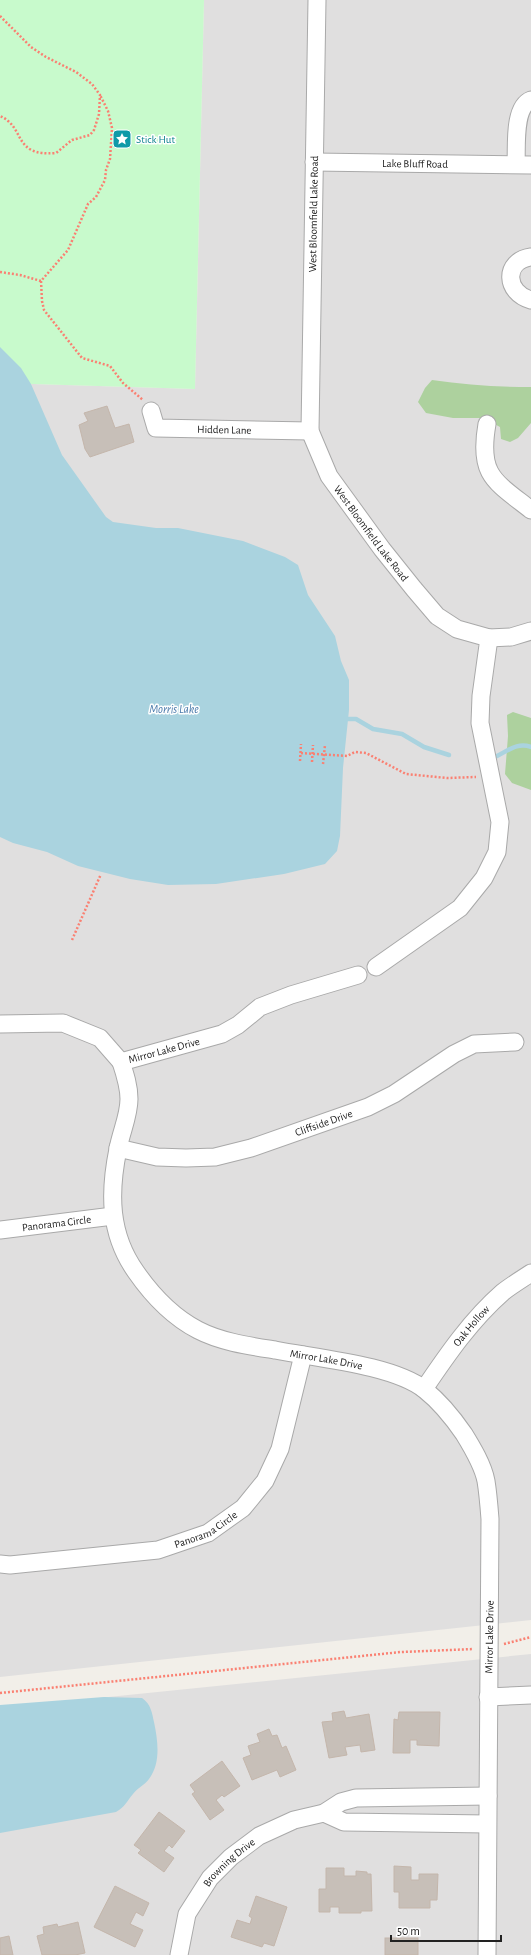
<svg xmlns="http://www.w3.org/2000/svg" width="531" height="1955" font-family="'Alegreya Sans',sans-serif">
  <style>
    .residential { fill: #e0dfdf }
    .forest { fill: #add19e }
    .park { fill: #c8facc }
    .water { fill: #aad3df }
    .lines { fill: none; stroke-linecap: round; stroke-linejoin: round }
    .stream { stroke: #aad3df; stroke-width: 4.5 }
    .building { fill: #c7bfb8; stroke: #c4b6ab }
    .street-casing { stroke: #a9a9a9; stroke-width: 19 }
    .path { stroke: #fa8072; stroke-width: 2.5; stroke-dasharray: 2 2; stroke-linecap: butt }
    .street { stroke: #fff; stroke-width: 17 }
    .labels { text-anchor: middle; stroke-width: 3; stroke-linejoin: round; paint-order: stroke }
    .culture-label { font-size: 11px; fill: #0d838f; stroke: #fff; text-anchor: start }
    .street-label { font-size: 11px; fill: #222; stroke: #fff }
    .water-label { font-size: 12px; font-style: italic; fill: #4a7aab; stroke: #fff }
  </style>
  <rect width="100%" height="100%" fill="#f2efe9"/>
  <g class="residential">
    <path d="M204 0H531V1620L0 1677V383L195 389Z"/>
    <path d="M531 1654V1955H0V1708Z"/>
  </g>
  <g class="forest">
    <path d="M432 380C465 385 498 387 531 387V423L518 438 510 442 501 439 500 427 483 418H453L426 413 418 402 425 388Z"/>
    <path d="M513 712 531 718V790L512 783 505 774 508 736 507 715Z"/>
  </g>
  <path class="park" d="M0 0H204L195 389 0 383Z"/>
  <g class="water">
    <path d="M0 347 21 368 31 384 62 455 106 517 113 522 156 528H178L243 541 285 557 298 565 308 595 335 636 341 661 349 680V710L343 768 340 836 337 851 325 864 284 874 216 884 168 885 130 879 78 866 47 852 13 843 0 837Z"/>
    <path d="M104 1697 142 1698C151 1704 152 1713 154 1722 158 1741 161 1763 149 1779 145 1785 137 1788 133 1794 127 1801 125 1807 116 1812L0 1833V1705Z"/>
  </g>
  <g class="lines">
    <g class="stream">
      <path d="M348 719H356L373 729 402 734 424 747 449 755"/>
      <path d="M497 756C509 750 518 742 531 747"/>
    </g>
  </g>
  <g class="building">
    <path d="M107 406 115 428 129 424 134 442 90 457 85 449 79 425 88 421 84 413Z"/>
    <path d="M344 1711 346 1718 369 1714 375 1750 361 1752 360 1745 345 1747 347 1755 329 1758 322 1722 333 1721 332 1713Z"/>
    <path d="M399 1712H440L439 1746 417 1745V1740H410V1753H393L394 1719 398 1720Z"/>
    <path d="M269 1729 272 1736 277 1735 282 1748 286 1746 296 1770 280 1777 277 1770 252 1780 243 1758 251 1755 248 1746 260 1742 257 1734Z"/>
    <path d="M222 1761 240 1786 224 1797 222 1795 216 1800 224 1810 210 1820 192 1794 195 1792 190 1785Z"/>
    <path d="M159 1812 185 1831 172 1848 169 1845 164 1851 174 1858 164 1872 138 1853 141 1850 134 1845Z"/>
    <path d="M394 1866 411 1867V1880H419V1874H438L437 1900H430V1908H399V1892H394Z"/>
    <path d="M326 1868H344V1876H356V1871L367 1872V1874H371L372 1911H361V1913H339V1907H330V1912H319V1889H326Z"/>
    <path d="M115 1886 149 1903 143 1916 136 1912 130 1924 143 1930 135 1947 94 1927Z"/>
    <path d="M256 1896 287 1907 274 1946 264 1943 262 1947 231 1937 237 1920 250 1924 252 1918 249 1916Z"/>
    <path d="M78 1922 85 1953 75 1955H42L37 1936 44 1934 43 1927 57 1924 58 1927Z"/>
    <path d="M9 1936 13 1955H0V1938Z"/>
    <rect x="385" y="1938" width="33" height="17"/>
  </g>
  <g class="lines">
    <defs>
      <g id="street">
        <path id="s1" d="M317 0 310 431 329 476 382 549 414 589 437 616 457 629 489 638 481 696 480 723 500 822 497 852 484 878 460 908 376 967"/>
        <path id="s2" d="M314 162 531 165"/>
        <path d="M516 164C517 147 513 107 531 100"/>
        <path d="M531 257C503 261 505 293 531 300"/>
        <path id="s3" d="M151 411 156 428 310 431"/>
        <path d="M487 424C478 475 494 481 531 510"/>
        <path d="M489 638 511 637 531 631"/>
        <path id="s4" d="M358 975 291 995 260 1007 238 1025 222 1034 121 1062C125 1074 129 1086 129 1099 129 1116 121 1132 118 1149 109 1193 109 1234 136 1272 152 1295 173 1317 198 1330 221 1342 250 1346 275 1350 315 1358 394 1365 425 1390 440 1402 453 1418 464 1434 472 1447 483 1465 486 1481 488 1493 489 1506 490 1519L487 1955"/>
        <path d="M0 1024 63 1023 100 1038 121 1062"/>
        <path id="s5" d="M118 1148 157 1157 186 1158 215 1157 251 1148 368 1107 394 1094 454 1054 474 1044 515 1042"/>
        <path id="s6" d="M0 1230 113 1216"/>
        <path id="s7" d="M424 1389C447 1355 471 1320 503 1292 512 1285 522 1279 531 1273"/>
        <path id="s8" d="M0 1564 10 1565 158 1550 208 1533 243 1508 265 1481 280 1449 303 1355"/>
        <path d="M488 1697 531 1695"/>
        <path d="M324 1813 344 1822 487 1824"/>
        <path id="s9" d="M179 1955 187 1914 210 1878 231 1857 259 1836 294 1820 324 1813 341 1802 356 1798 488 1796"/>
      </g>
    </defs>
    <use href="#street" class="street-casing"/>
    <g class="path">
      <path d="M0 16 31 47 46 57 76 72 92 84 100 95 99 114 94 130 90 135 72 140 56 153C12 157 26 127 0 116"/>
      <path d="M0 272 20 275 41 281 68 250 88 204 96 197 105 180 106 170 110 159 112 128 108 111 100 95"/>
      <path d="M41 281 42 301 44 310 82 358 110 366 123 383 143 400"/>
      <path d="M301 753 347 756 355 752 366 753 406 774 447 778 476 777"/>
      <path d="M300 761 301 744"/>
      <path d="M312 762 313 745"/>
      <path d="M323 764 325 745"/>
      <path d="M72 940 101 874"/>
      <path d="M504 1644 531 1637"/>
      <path d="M0 1693 401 1652 473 1649"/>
    </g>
    <use href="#street" class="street"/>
  </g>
  <defs>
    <symbol id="sight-square" viewBox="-11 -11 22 22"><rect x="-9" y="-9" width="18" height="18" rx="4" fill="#0f9aa8" stroke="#fff"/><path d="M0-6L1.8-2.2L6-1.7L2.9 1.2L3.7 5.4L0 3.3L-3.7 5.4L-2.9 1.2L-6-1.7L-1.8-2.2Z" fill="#fff"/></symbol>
  </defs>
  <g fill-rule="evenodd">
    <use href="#sight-square" x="111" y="128" width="22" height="22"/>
  </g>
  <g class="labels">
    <g class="culture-label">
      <text x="136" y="143">Stick Hut</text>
    </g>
    <g class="street-label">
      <text dy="4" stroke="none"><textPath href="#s2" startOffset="101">Lake Bluff Road</textPath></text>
      <text transform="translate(313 214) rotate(-89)" y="4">West Bloomfield Lake Road</text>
      <text dy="4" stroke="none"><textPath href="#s3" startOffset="86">Hidden Lane</textPath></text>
      <text dy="4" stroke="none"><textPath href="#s1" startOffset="551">West Bloomfield Lake Road</textPath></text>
      <text transform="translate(164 1050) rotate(-15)" y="4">Mirror Lake Drive</text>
      <text dy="4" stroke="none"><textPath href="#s5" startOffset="212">Cliffside Drive</textPath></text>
      <text dy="4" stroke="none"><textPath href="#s6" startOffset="57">Panorama Circle</textPath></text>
      <text dy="4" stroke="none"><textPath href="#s7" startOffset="79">Oak Hollow</textPath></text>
      <text dy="4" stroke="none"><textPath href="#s4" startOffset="690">Mirror Lake Drive</textPath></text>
      <text dy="4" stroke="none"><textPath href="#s8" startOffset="211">Panorama Circle</textPath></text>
      <text transform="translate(489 1637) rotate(-89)" y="4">Mirror Lake Drive</text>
      <text dy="4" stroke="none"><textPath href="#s9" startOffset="109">Browning Drive</textPath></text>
    </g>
    <g class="water-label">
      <text x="174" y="713">Morris Lake</text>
    </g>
  </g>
  <path d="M391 1935v6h110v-6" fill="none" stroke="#222222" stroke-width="2"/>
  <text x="397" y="1935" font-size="12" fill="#222222" stroke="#ffffff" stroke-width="3" paint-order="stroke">50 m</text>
</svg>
